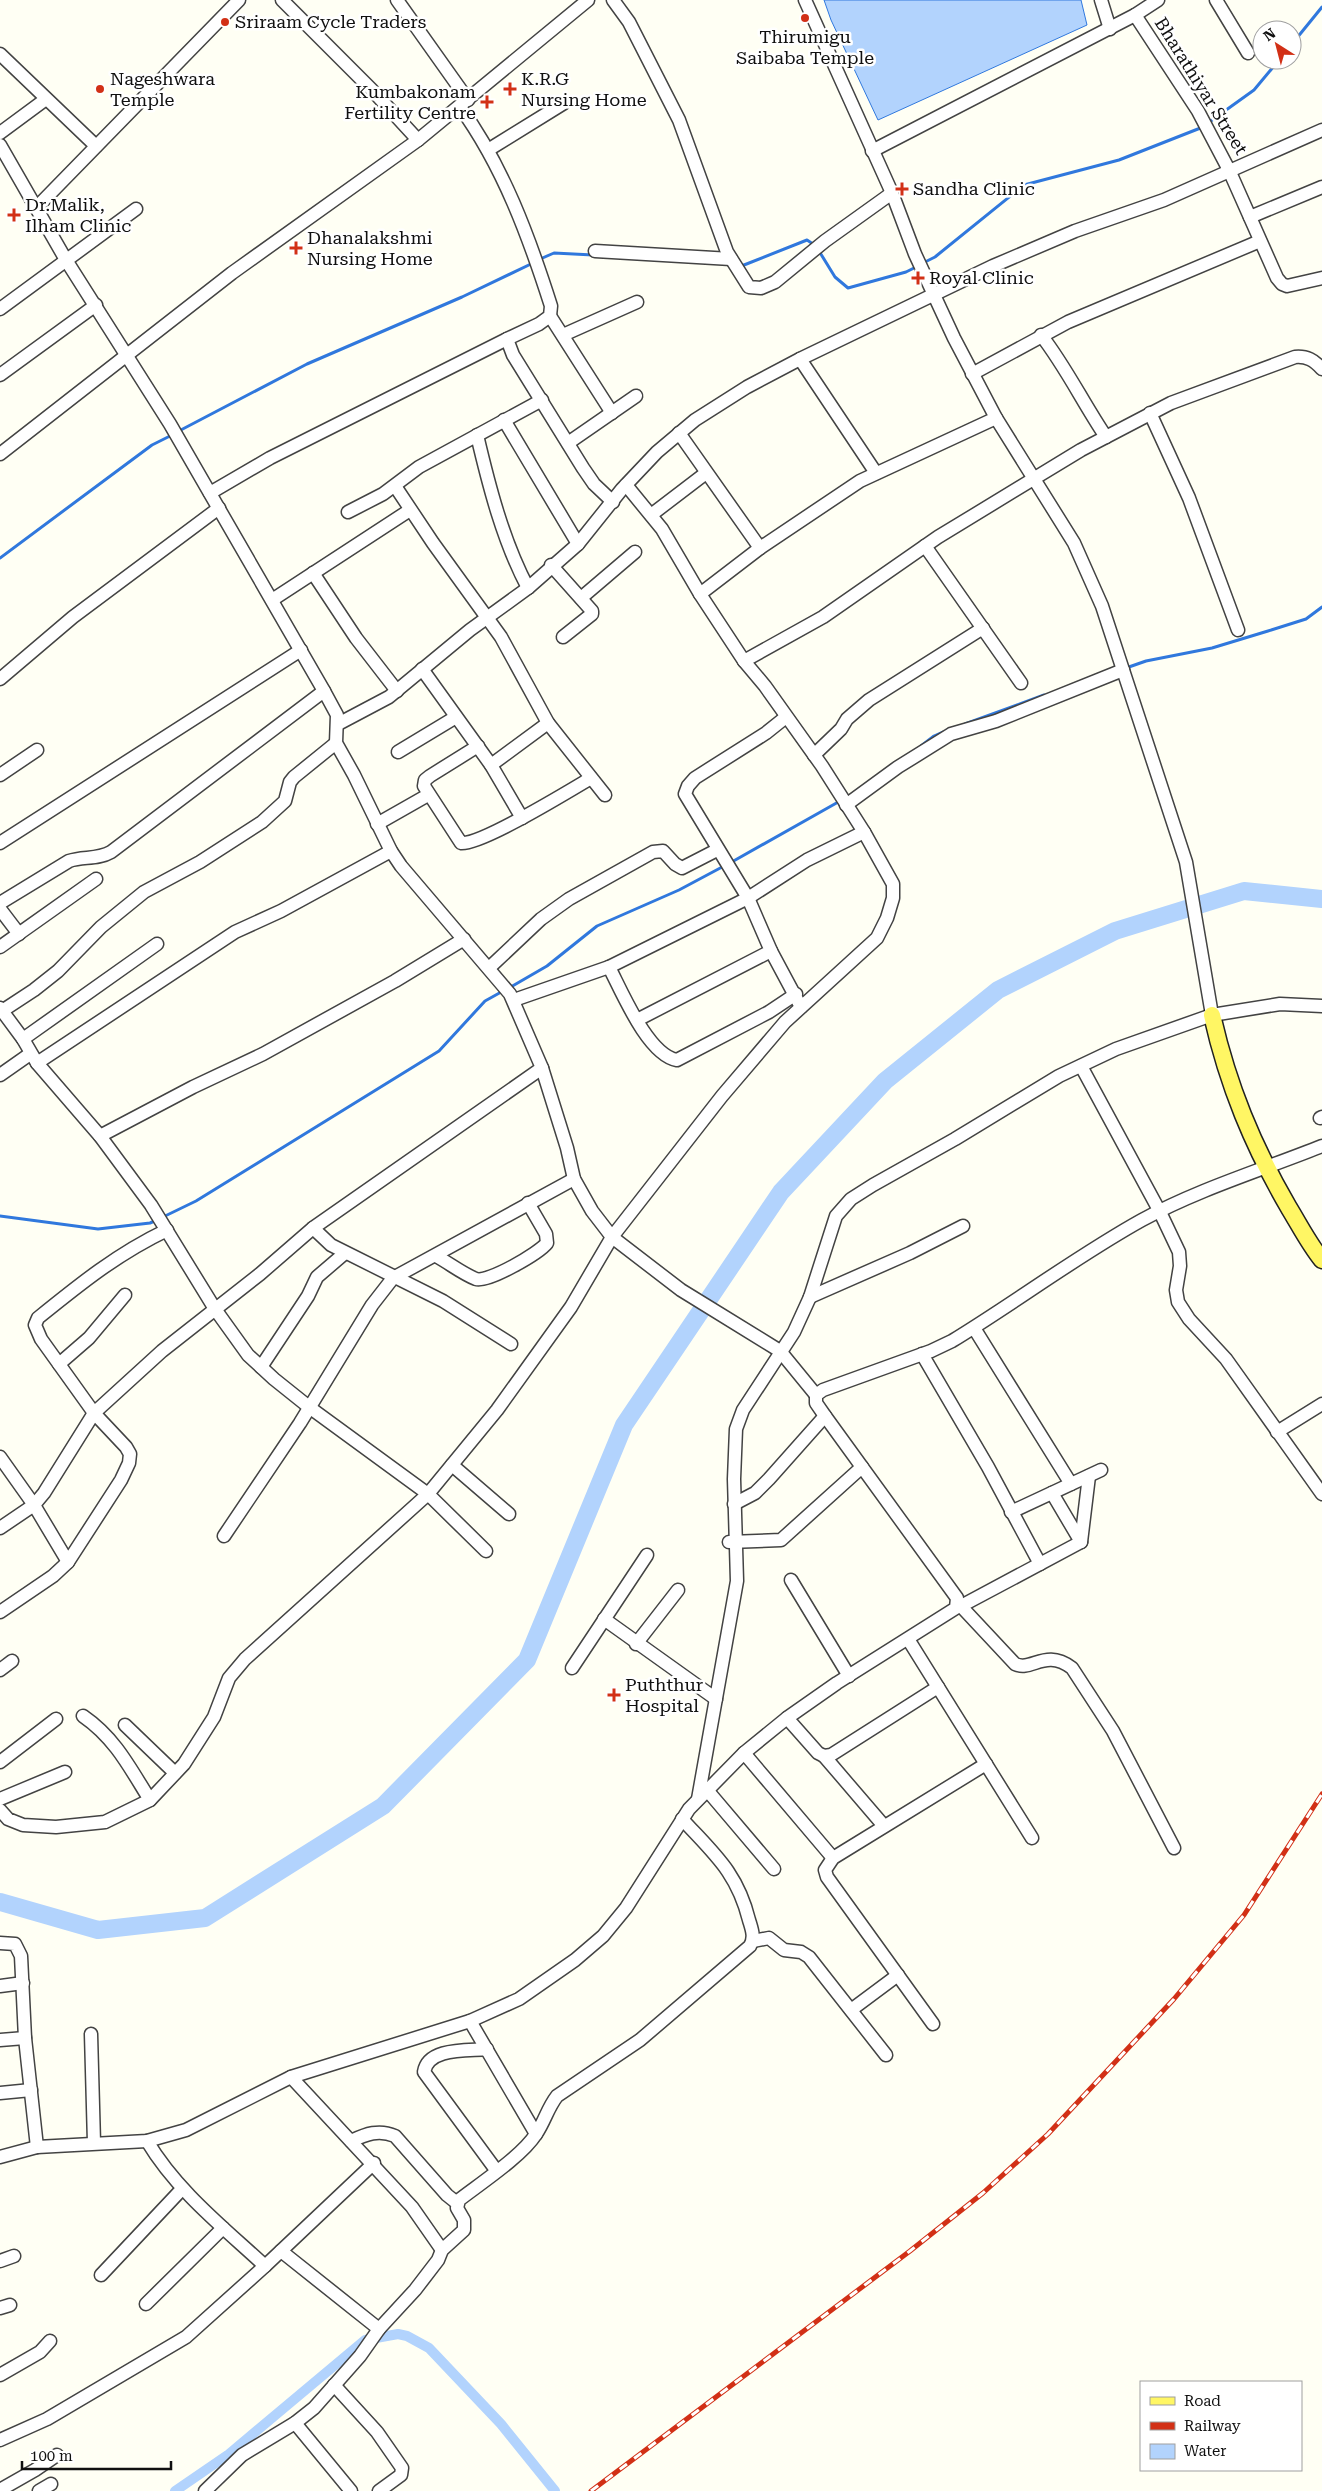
<svg xmlns="http://www.w3.org/2000/svg" width="1322" height="2491" font-family="'Roboto Serif',serif">
  <style>
    .water { fill: #b2d3fd; stroke: #3078dd }
    .lines { fill: none; stroke-linecap: round; stroke-linejoin: round }
    .stream { stroke: #3078dd; stroke-width: 3 }
    .canal { stroke: #b2d3fd; stroke-width: 10 }
    .river { stroke: #b2d3fd; stroke-width: 18 }
    .minor-casing { stroke: #434343; stroke-width: 15 }
    .major-casing { stroke: #212121; stroke-width: 19 }
    .minor { stroke: #fff; stroke-width: 12 }
    .major { stroke: #fff664; stroke-width: 16 }
    .rail-casing { stroke: #d23016; stroke-width: 5 }
    .rail { stroke: #fff; stroke-width: 3; stroke-dasharray: 9; stroke-linecap: butt }
    .poi-dot { fill: #d23016; stroke: #fff; stroke-width: 2 }
    .labels { text-anchor: middle; stroke-width: 5; stroke-linejoin: round; paint-order: stroke }
    .poi-label { font-size: 18px; fill: #101010; stroke: #fff; text-anchor: start }
    .street-label { font-size: 18px; fill: #101010; stroke: #fff }
  </style>
  <rect width="100%" height="100%" fill="#fffff4"/>
  <path class="water" d="M824 0H1081L1087 25 878 120 831 20Z"/>
  <g class="lines">
    <g class="stream">
      <path d="M1292 44 1322 7"/>
      <path d="M1208 123 1254 90 1279 60"/>
      <path d="M819 251 835 277 848 288 906 272 918 266"/>
      <path d="M538 260 554 253 593 255"/>
      <path d="M923 263 935 257 1024 185 1119 160 1203 127"/>
      <path d="M739 265H744L807 240 816 246"/>
      <path d="M177 432 307 364 462 297 533 263"/>
      <path d="M0 558 152 445 172 435"/>
      <path d="M1126 668 1146 661 1212 648 1268 631 1306 619 1322 607"/>
      <path d="M965 724 1044 695"/>
      <path d="M921 746 934 736 943 732"/>
      <path d="M730 863 840 801"/>
      <path d="M509 988 547 966 597 926 679 890 724 866"/>
      <path d="M0 1216 98 1229 150 1223 157 1220"/>
      <path d="M163 1217 196 1201 439 1051 485 1001 503 991"/>
    </g>
    <path class="canal" d="M175 2491 229 2454 365 2340 398 2334 407 2336 429 2348 501 2424 555 2491"/>
    <path class="river" d="M0 1902 98 1930 205 1918 383 1806 527 1660 624 1425 781 1192 885 1081 998 990 1115 931 1244 891 1322 899"/>
    <defs>
      <g id="minor">
        <path d="M282 0 372 90 418 140"/>
        <path d="M397 0 468 100"/>
        <path d="M613 0 629 22 679 120 727 252 749 287 761 288 775 282 825 241 892 193"/>
        <path d="M805 0 892 193 915 254 954 338 996 418 1074 543 1102 606 1186 862 1212 1015"/>
        <path d="M1101 0 1110 29"/>
        <path d="M1216 0 1248 53"/>
        <path d="M1135 15 1158 0"/>
        <path d="M0 54 96 146"/>
        <path d="M460 107C503 166 529 237 551 306L550 316 539 324 507 339 513 355 583 468 594 484 613 502"/>
        <path d="M0 133 46 99"/>
        <path d="M0 145 66 260 170 424 324 691 337 715 336 743 354 775 391 851 401 866 510 994 542 1068 313 1228 260 1274 162 1351 94 1413 44 1493 34 1505 0 1528"/>
        <path d="M488 150 564 103"/>
        <path d="M872 151 1135 15 1198 111 1229 170 1277 278 1282 284 1287 286 1322 278"/>
        <path d="M37 207 239 0"/>
        <path d="M1250 217 1322 187"/>
        <path d="M595 251 731 259"/>
        <path d="M0 309 136 209"/>
        <path d="M550 316 612 413"/>
        <path d="M563 335 637 302"/>
        <path d="M1041 335C1066 367 1083 403 1106 437"/>
        <path d="M800 359 876 473"/>
        <path d="M972 374 1068 322 1260 241"/>
        <path d="M0 375 96 305"/>
        <path d="M1150 413 1189 498 1238 630"/>
        <path d="M504 420 578 544"/>
        <path d="M679 433 760 548"/>
        <path d="M477 435C489 486 503 541 528 588"/>
        <path d="M568 443 636 396"/>
        <path d="M0 454 232 273 418 140 588 0"/>
        <path d="M395 486 433 543 501 637 548 723 605 795"/>
        <path d="M210 493 270 458 507 339"/>
        <path d="M348 512 383 494 419 467 542 400"/>
        <path d="M651 515 706 473"/>
        <path d="M925 546 1021 683"/>
        <path d="M551 565 592 611V614L563 637"/>
        <path d="M313 573 356 638 397 691"/>
        <path d="M700 594 760 548 860 481 996 418"/>
        <path d="M581 598 635 552"/>
        <path d="M272 600 410 510"/>
        <path d="M744 661 823 617 938 537 1081 450 1171 403 1295 357C1307 356 1314 360 1322 369"/>
        <path d="M422 669 491 765 522 818"/>
        <path d="M0 679 73 617 219 508"/>
        <path d="M786 717 766 733 695 778 688 786 685 794 748 898 771 951 801 1007"/>
        <path d="M338 724 389 697 470 630 528 588 578 544 622 489 657 452 695 420 747 387 800 359 993 266 1075 231 1164 200 1322 130"/>
        <path d="M478 746 430 776 425 780 424 786 461 843C481 845 569 791 591 778"/>
        <path d="M398 752 456 717"/>
        <path d="M814 755 841 729 847 719 869 700 983 628"/>
        <path d="M491 765 548 723"/>
        <path d="M0 775 37 750"/>
        <path d="M846 805 898 767 951 734 996 721 1123 670"/>
        <path d="M377 824 428 795"/>
        <path d="M0 843 301 650"/>
        <path d="M0 903 69 861C83 856 97 860 111 852L324 691"/>
        <path d="M0 909 19 934"/>
        <path d="M0 947 96 879"/>
        <path d="M609 967C622 992 648 1055 677 1060L769 1012 796 994"/>
        <path d="M489 968 541 919 569 899 653 852 663 851 675 864 682 868 717 850"/>
        <path d="M514 1000 609 967 748 898 807 860 864 832"/>
        <path d="M0 1008 23 1039 37 1063 100 1136 151 1205 215 1309 248 1355 274 1379 309 1407 428 1494 486 1551"/>
        <path d="M2 1011 34 990 58 971 101 927 144 892 200 862 262 822 285 801 290 782 294 777 336 743"/>
        <path d="M637 1020 771 951"/>
        <path d="M23 1039 157 944"/>
        <path d="M37 1063 235 932 281 911 391 851"/>
        <path d="M1081 1066 1160 1212 1179 1252 1180 1266 1176 1290 1178 1302 1189 1319 1226 1359 1322 1494"/>
        <path d="M542 1068 567 1148 574 1179 592 1211 612 1237 681 1290 780 1351 816 1395"/>
        <path d="M0 1075 30 1054"/>
        <path d="M1320 1118 1322 1117"/>
        <path d="M100 1136 193 1087 263 1054 395 981 464 939"/>
        <path d="M313 1228 331 1245 443 1301 511 1344"/>
        <path d="M436 1256C449 1263 463 1274 476 1279 488 1283 539 1253 547 1243L546 1234 528 1203"/>
        <path d="M810 1297 910 1253 963 1226"/>
        <path d="M974 1328 1071 1484"/>
        <path d="M922 1354 988 1467 1040 1564"/>
        <path d="M59 1364 89 1338 125 1295"/>
        <path d="M261 1367 308 1296 317 1277 345 1253"/>
        <path d="M1277 1432 1322 1404"/>
        <path d="M0 1457 34 1505 68 1562"/>
        <path d="M452 1465 509 1514"/>
        <path d="M1052 1493 1081 1542"/>
        <path d="M734 1504 755 1493 769 1479 825 1416"/>
        <path d="M1011 1512 1101 1470"/>
        <path d="M224 1536 300 1423 372 1305 393 1278 574 1179"/>
        <path d="M729 1542 781 1540 862 1467"/>
        <path d="M791 1580 849 1676"/>
        <path d="M958 1603 1015 1664C1032 1672 1045 1648 1072 1668L1113 1731 1174 1848"/>
        <path d="M961 1606 1081 1542 1089 1476"/>
        <path d="M0 1612 53 1576 68 1562 121 1480 129 1463 130 1454 126 1447 94 1413 41 1339 35 1325 38 1318C80 1284 117 1254 167 1230"/>
        <path d="M604 1619 716 1699"/>
        <path d="M908 1639 1032 1838"/>
        <path d="M636 1644 678 1590"/>
        <path d="M572 1668 647 1555"/>
        <path d="M0 1670 12 1661"/>
        <path d="M83 1716C115 1738 130 1768 150 1800"/>
        <path d="M787 1718 818 1753 824 1756 831 1755 938 1687"/>
        <path d="M125 1725 175 1773"/>
        <path d="M744 1753 833 1858"/>
        <path d="M824 1756 884 1826"/>
        <path d="M0 1762 56 1719"/>
        <path d="M707 1790 774 1869"/>
        <path d="M0 1799 65 1772"/>
        <path d="M698 1799 737 1581 734 1479 736 1429 743 1410 794 1332 810 1297 836 1216 851 1199 873 1185 955 1139 1059 1076 1116 1049 1212 1015 1280 1004 1322 1006"/>
        <path d="M0 1810 8 1819 23 1825 56 1827 105 1822 150 1800 184 1764 214 1717 229 1678 245 1659 428 1494 497 1410 571 1307 612 1237 722 1096 785 1022 877 938 887 918 893 898V884L864 832 822 766 765 686 744 661 700 594 662 529 626 485"/>
        <path d="M753 1941 769 1938 784 1950 801 1952 809 1957 886 2055"/>
        <path d="M0 1943 15 1944 21 1956 25 2038 37 2147"/>
        <path d="M0 1986 23 1983"/>
        <path d="M851 2010 898 1975"/>
        <path d="M470 2021 536 2134"/>
        <path d="M933 2024 827 1877 825 1870 833 1858 986 1764"/>
        <path d="M91 2034 94 2143"/>
        <path d="M0 2040 25 2038"/>
        <path d="M487 2049C468 2051 428 2047 424 2072L496 2170"/>
        <path d="M291 2077 412 2207 442 2250"/>
        <path d="M0 2093 31 2090"/>
        <path d="M147 2141C177 2191 223 2227 265 2266"/>
        <path d="M351 2141C366 2134 379 2129 395 2136L447 2195 457 2203"/>
        <path d="M0 2157 37 2147 147 2141 186 2130 291 2077 470 2021 519 1999 575 1960 603 1936 626 1908 689 1809 744 1753 787 1718 837 1683 956 1608 957 1598 825 1416 816 1403V1395L823 1390 931 1351 952 1341C1016 1302 1077 1256 1142 1220 1199 1189 1262 1170 1322 1146"/>
        <path d="M281 2251 379 2329"/>
        <path d="M0 2261 14 2256"/>
        <path d="M101 2275 182 2189"/>
        <path d="M146 2304 223 2228"/>
        <path d="M0 2308 10 2305"/>
        <path d="M0 2375 40 2352 50 2341"/>
        <path d="M334 2385 377 2432 402 2468 401 2475 379 2491"/>
        <path d="M295 2423 351 2491"/>
        <path d="M0 2440 47 2419 186 2337 265 2266 374 2163"/>
        <path d="M0 2490 35 2470 57 2455"/>
        <path d="M39 2491 51 2484"/>
        <path d="M205 2491 242 2455 295 2423 314 2408 360 2356 379 2329 415 2290 438 2260 442 2250 464 2230V2220L457 2208 459 2200C481 2183 522 2156 536 2134 545 2121 547 2109 557 2096L640 2040 750 1946C755 1937 752 1930 749 1920 737 1872 714 1854 682 1819"/>
      </g>
      <path id="major" d="M1212 1015C1228 1086 1253 1146 1289 1208 1300 1226 1309 1244 1322 1260"/>
    </defs>
    <use href="#minor" class="minor-casing"/>
    <use href="#major" class="major-casing"/>
    <use href="#minor" class="minor"/>
    <use href="#major" class="major"/>
    <defs>
      <path id="rail" d="M591 2491 910 2251 983 2193 1048 2134 1174 1999 1244 1915 1322 1794"/>
    </defs>
    <use href="#rail" class="rail-casing"/>
    <use href="#rail" class="rail"/>
  </g>
  <g class="poi-dot">
    <circle cx="805" cy="18" r="5"/>
    <circle cx="225" cy="22" r="5"/>
    <circle cx="100" cy="89" r="5"/>
    <path d="M507.5 81.5h5v5h5v5h-5v5h-5v-5h-5v-5h5z"/>
    <path d="M484.5 94.5h5v5h5v5h-5v5h-5v-5h-5v-5h5z"/>
    <path d="M899.5 181.5h5v5h5v5h-5v5h-5v-5h-5v-5h5z"/>
    <path d="M11.5 207.5h5v5h5v5h-5v5h-5v-5h-5v-5h5z"/>
    <path d="M293.5 240.5h5v5h5v5h-5v5h-5v-5h-5v-5h5z"/>
    <path d="M915.5 270.5h5v5h5v5h-5v5h-5v-5h-5v-5h5z"/>
    <path d="M611.5 1687.5h5v5h5v5h-5v5h-5v-5h-5v-5h5z"/>
  </g>
  <g class="labels">
    <g class="poi-label">
      <text x="235" y="28">Sriraam Cycle Traders</text>
      <text x="805" y="43" text-anchor="middle">Thirumigu<tspan x="805" dy="21">Saibaba Temple</tspan></text>
      <text x="110" y="85">Nageshwara<tspan x="110" dy="21">Temple</tspan></text>
      <text x="521" y="85">K.R.G<tspan x="521" dy="21">Nursing Home</tspan></text>
      <text x="476" y="98" text-anchor="end">Kumbakonam<tspan x="476" dy="21">Fertility Centre</tspan></text>
      <text x="913" y="195">Sandha Clinic</text>
      <text x="25" y="211">Dr.Malik,<tspan x="25" dy="21">Ilham Clinic</tspan></text>
      <text x="307" y="244">Dhanalakshmi<tspan x="307" dy="21">Nursing Home</tspan></text>
      <text x="929" y="284">Royal Clinic</text>
      <text x="625" y="1691">Puththur<tspan x="625" dy="21">Hospital</tspan></text>
    </g>
    <g class="street-label">
      <text transform="translate(1201 86) rotate(58)" y="6">Bharathiyar Street</text>
    </g>
  </g>
  <rect x="1140" y="2381" width="162" height="90" fill="#ffffff" stroke="#9f9f9f"/>
  <rect x="1150" y="2397" width="25" height="8" fill="#fff664" stroke="#9f9f9f"/>
  <text x="1184" y="2406" font-size="15" fill="#101010">Road</text>
  <rect x="1150" y="2422" width="25" height="8" fill="#d23016" stroke="#9f9f9f"/>
  <text x="1184" y="2431" font-size="15" fill="#101010">Railway</text>
  <rect x="1150" y="2444" width="25" height="15" fill="#b2d3fd" stroke="#9f9f9f"/>
  <text x="1184" y="2456" font-size="15" fill="#101010">Water</text>
  <g transform="translate(1277 45) rotate(324)"><circle r="24" fill="#ffffff" stroke="#9f9f9f"/>
  <path d="M0-4L9 19L0 12L-9 19Z" fill="#d23016"/>
  <text y="-8" font-size="14" font-weight="bold" text-anchor="middle" fill="#101010">N</text>
  </g>
  <path d="M22 2461v8h149v-8" fill="none" stroke="#101010" stroke-width="2.5"/>
  <text x="30" y="2461" font-size="15" fill="#101010" stroke="#ffffff" stroke-width="4" paint-order="stroke">100 m</text>
</svg>
